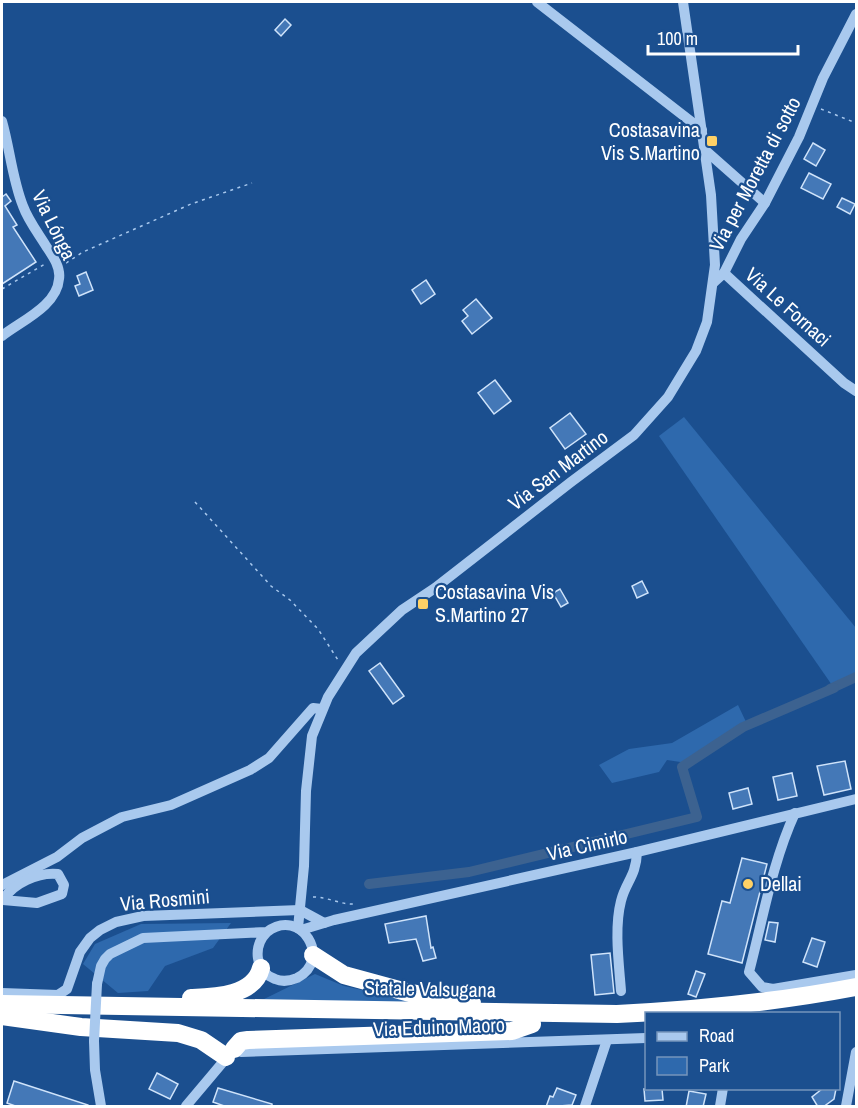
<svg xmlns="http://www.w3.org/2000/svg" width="858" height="1108" font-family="'Archivo Narrow',sans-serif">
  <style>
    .green { fill: #2e69ad }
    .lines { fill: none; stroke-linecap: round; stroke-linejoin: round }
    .canal { stroke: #3c6290; stroke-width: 10 }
    .building { fill: #4478b7; stroke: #cfe3fa; stroke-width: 1.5 }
    .path { stroke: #a9c9ee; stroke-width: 1.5; stroke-dasharray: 3 4.5; stroke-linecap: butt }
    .minor { stroke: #a9c9ee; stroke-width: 10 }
    .highway { stroke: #fff; stroke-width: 18 }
    .minor-bridge { stroke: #a9c9ee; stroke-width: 10 }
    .poi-dot { fill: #ffd166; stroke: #1b4f8f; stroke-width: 2 }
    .labels { text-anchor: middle; stroke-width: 4.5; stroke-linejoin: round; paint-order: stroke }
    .poi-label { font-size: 20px; fill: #fff; stroke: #1b4f8f; text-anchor: start }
    .street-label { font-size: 20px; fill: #fff; stroke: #1b4f8f }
  </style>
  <rect width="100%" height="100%" fill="#1b4f8f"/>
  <g class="green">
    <path d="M684 417 856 628V673L834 688 659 436Z"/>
    <path d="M738 705 747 724 687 763 667 760 659 772 612 783 599 765 629 749 672 743Z"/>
    <path d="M231 923 213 948 165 966 148 991 118 993 83 964 95 944 141 924Z"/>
    <path d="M315 974 344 986 430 1005 256 1003Z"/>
  </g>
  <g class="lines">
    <g class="canal">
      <path d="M830 689 856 677"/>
      <path d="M369 884 469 872 697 817 682 767 743 727 834 688"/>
    </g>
  </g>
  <g class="building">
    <path d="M285 19 291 25 281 36 275 30Z"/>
    <path d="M813 143 825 150 816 166 804 159Z"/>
    <path d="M809 173 831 184 823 199 801 188Z"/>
    <path d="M6 194 11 201 5 206 17 225 13 227 36 262 2 284V197Z"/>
    <path d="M842 198 855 204 850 214 837 207Z"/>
    <path d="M86 272 93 290 79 296 75 286 80 284 77 276Z"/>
    <path d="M426 280 435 294 421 304 412 290Z"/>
    <path d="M476 299 492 318 472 334 462 321 468 316 463 310Z"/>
    <path d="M495 380 511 401 494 414 478 393Z"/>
    <path d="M570 413 586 434 565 449 550 428Z"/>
    <path d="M642 581 648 593 637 598 632 586Z"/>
    <path d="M560 589 568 603 561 607 553 593Z"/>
    <path d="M380 663 404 696 393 704 369 671Z"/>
    <path d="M845 761 851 789 824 795 817 766Z"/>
    <path d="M792 773 797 796 778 800 773 777Z"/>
    <path d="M748 788 752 804 733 809 729 793Z"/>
    <path d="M742 858 767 864 742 963 708 954 722 901 730 903Z"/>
    <path d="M426 916 431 948 433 947 436 958 423 961 416 939 389 943 385 924Z"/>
    <path d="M769 922 778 923 775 942 765 940Z"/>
    <path d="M812 938 825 942 817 967 803 962Z"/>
    <path d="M610 953 614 993 595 995 591 955Z"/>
    <path d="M696 971 705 974 696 997 688 994Z"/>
    <path d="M157 1073 178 1084 170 1099 149 1089Z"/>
    <path d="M14 1081 88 1105V1107H18L7 1103Z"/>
    <path d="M218 1088 272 1104V1107H227L213 1102Z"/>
    <path d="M557 1088 576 1095 572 1105 546 1107 550 1096 553 1097Z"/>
    <path d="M644 1089H662L663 1100 645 1101Z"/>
    <path d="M822 1089H836L834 1099 823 1107H818L812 1097Z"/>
    <path d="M689 1091 706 1094 703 1107H686Z"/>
  </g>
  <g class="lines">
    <g class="path">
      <path d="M821 109 856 123"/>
      <path d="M66 263 83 252 191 204 252 183"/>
      <path d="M2 289 45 264"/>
      <path d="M195 502 271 586 290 600 318 629 338 660"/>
      <path d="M313 897C328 897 341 905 355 904"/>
    </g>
    <g class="minor">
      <path d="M537 2 702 130"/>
      <path d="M2 121C10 149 12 178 23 206 28 220 38 233 46 246 52 255 61 267 59 279 57 306 21 321 2 336"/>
      <path d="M705 150 765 203"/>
      <path d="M724 273 844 383 856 391"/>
      <path d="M713 283 724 273 741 239 765 203 799 137 823 78 856 14"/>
      <path d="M795 813C772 863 763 919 749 972L762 987 773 989 856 975"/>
      <path d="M2 885 57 857 82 838 122 817 171 805 250 770 269 758 313 708 322 709"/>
      <path d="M2 900H3L37 903 62 894 64 885 58 874C38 872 13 883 3 900"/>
      <path d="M300 910 324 923"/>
      <path d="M298 928 304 866 306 791 312 736 328 697 356 653 402 610 435 588 571 482 634 435 668 397 696 351 707 322 715 265 711 195 683 2"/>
      <path d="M301 930 334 920 637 852 856 799"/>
      <path d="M97 984 101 966 105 959 110 954 143 938 267 932C301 906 333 960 297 978 290 981 282 982 275 979 254 971 253 946 267 932"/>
      <path d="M621 991C619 964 614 928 621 901 626 881 636 877 637 852"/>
      <path d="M2 993 58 995 67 989 80 952 90 938 100 930 116 922 143 916 300 910"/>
      <path d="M94 1041 95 1070 101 1106"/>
      <path d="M186 1106 234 1049 241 1052 646 1038"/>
      <path d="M585 1106 607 1040"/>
      <path d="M720 1106 723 1088"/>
      <path d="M846 1106 856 1052"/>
    </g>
    <g class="highway">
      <path d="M313 955 344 975 410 993 472 1003"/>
      <path d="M191 998C215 997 254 996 261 968"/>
      <path d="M2 1004 617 1014C698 1010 777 1002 856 987"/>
      <path d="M2 1016 81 1027 178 1033 201 1040 226 1057"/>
      <path d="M234 1049 241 1041 248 1040 512 1031 532 1024"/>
    </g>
    <path class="minor-bridge" d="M94 1041 97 984"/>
  </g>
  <g class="poi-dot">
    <rect x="706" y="135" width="12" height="12" rx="3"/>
    <rect x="417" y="598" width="12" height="12" rx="3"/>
    <circle cx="748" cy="884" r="6"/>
  </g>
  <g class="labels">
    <g class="poi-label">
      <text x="700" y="137" text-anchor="end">Costasavina<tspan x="700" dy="23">Vis S.Martino</tspan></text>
      <text x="435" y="599">Costasavina Vis<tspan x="435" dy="23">S.Martino 27</tspan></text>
      <text x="760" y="891">Dellai</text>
    </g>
    <g class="street-label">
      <text transform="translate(755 174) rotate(-62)" y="7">Via per Moretta di sotto</text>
      <text transform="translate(54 225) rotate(64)" y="7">Via Lónga</text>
      <text transform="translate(788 307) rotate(42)" y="7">Via Le Fornaci</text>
      <text transform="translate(558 470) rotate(-37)" y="7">Via San Martino</text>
      <text transform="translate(587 845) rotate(-13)" y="7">Via Cimirlo</text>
      <text transform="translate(165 900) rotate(-5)" y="7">Via Rosmini</text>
      <text transform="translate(430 989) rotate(1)" y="7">Statale Valsugana</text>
      <text transform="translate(439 1027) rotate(-2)" y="7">Via Eduino Maoro</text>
    </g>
  </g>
  <rect width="858" height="1108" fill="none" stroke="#ffffff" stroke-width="6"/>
  <rect x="645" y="1012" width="195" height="78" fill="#1b4f8f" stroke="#7695bc" stroke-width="1.5"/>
  <rect x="657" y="1032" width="30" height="9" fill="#a9c9ee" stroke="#7695bc" stroke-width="1.5"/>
  <text x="699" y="1042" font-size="18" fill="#ffffff">Road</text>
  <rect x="657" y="1057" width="30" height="18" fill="#2e69ad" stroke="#7695bc" stroke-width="1.5"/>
  <text x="699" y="1072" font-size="18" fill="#ffffff">Park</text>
  <path d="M648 45v9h150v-9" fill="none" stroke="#ffffff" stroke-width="3"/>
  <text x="657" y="45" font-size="18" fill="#ffffff" stroke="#1b4f8f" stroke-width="4.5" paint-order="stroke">100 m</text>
</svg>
